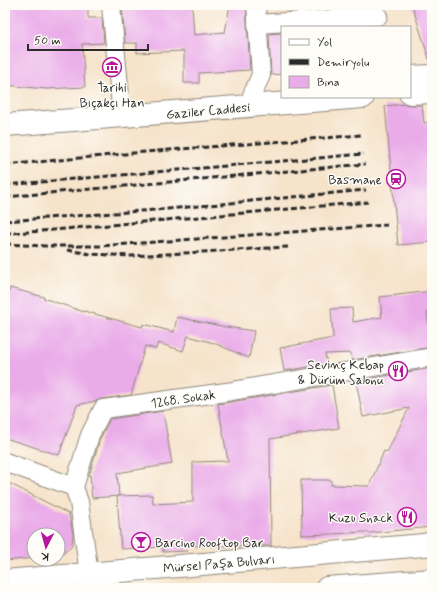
<svg xmlns="http://www.w3.org/2000/svg" width="437" height="593" font-family="Mynerve,sans-serif">
  <style>
    .building { fill: #eaabe9 }
    .lines { fill: none; stroke-linecap: round; stroke-linejoin: round }
    .minor-casing { stroke: #90877a; stroke-width: 20 }
    .major-casing { stroke: #90877a; stroke-width: 24 }
    .minor { stroke: #fff; stroke-width: 18 }
    .major { stroke: #fff; stroke-width: 22 }
    .rail { stroke: #2b2b2b; stroke-width: 3; stroke-dasharray: 6 3; stroke-linecap: butt }
    .labels { text-anchor: middle; stroke-width: 3; stroke-linejoin: round; paint-order: stroke }
    .poi-label { font-size: 13px; fill: #2b2b2b; stroke: #fdfcf7; text-anchor: end }
    .street-label { font-size: 13px; fill: #2b2b2b; stroke: #fdfcf7 }
  </style>
  <rect width="100%" height="100%" fill="#fdfcf7"/>
  <filter id="ink" filterUnits="userSpaceOnUse"><feTurbulence type="fractalNoise" baseFrequency=".025" numOctaves="2"/><feDisplacementMap in="SourceGraphic" scale="8" xChannelSelector="R" yChannelSelector="G"/><feConvolveMatrix kernelMatrix="1 2 1 2 8 2 1 2 1" color-interpolation-filters="sRGB"/></filter>
  <filter id="wash" filterUnits="userSpaceOnUse"><feTurbulence type="fractalNoise" baseFrequency=".012" numOctaves="4" result="noise"/><feDisplacementMap in="SourceGraphic" scale="16" xChannelSelector="R" yChannelSelector="G"/><feGaussianBlur stdDeviation="0.9" result="paint"/><feColorMatrix in="noise" values="0 0 0 0 0 0 0 0 0 0 0 0 0 0 0 0 0 1.4 0 .05"/><feComposite in="paint" operator="in"/></filter>
  <g filter="url(#wash)">
    <rect width="100%" height="100%" fill="#f6e3ca"/>
    <g id="blocks">
      <g class="building">
        <path d="M5 5H88V18H102L104 43 82 44 85 87 46 89 5 85Z"/>
        <path d="M122 5H192L194 35 225 32 230 5H246L250 70 199 73V83H184V51L137 53V43H125Z"/>
        <path d="M322 5H370V6L322 9Z"/>
        <path d="M412 5H432V59H429Z"/>
        <path d="M282 33V74L271 75 269 34Z"/>
        <path d="M405 104 411 105H422L424 123 430 122 431 132H432V242L398 245 385 106Z"/>
        <path d="M10 288 44 297 43 298 84 312V311L142 327 143 324 174 332 177 317 226 327 254 331 249 358 214 343 188 336 183 351 158 343 156 349 145 346 131 395 102 399 96 401 77 405 59 455 5 438V305Z"/>
        <path d="M432 291V312L427 313 432 347 352 360 351 353 325 354 327 364 284 371 280 348 333 338 331 309 352 308 353 322 382 317 380 297Z"/>
        <path d="M432 368V527L369 533 364 532 332 534 302 535 301 480H331V485L369 486 384 451 387 452 409 408 363 417 356 381Z"/>
        <path d="M332 385 339 428 270 439 271 546H187V551L163 552V547L121 549 117 496 152 495 153 504 193 502V462L228 461 218 404Z"/>
        <path d="M163 411 172 464 117 473 119 496 92 498 90 475 89 476 100 439 110 419Z"/>
        <path d="M5 481 69 514 73 534 72 545 58 557V535H34V558L5 561Z"/>
      </g>
    </g>
  </g>
  <g filter="url(#ink)">
    <use href="#blocks" fill-opacity="0" stroke="#90877a" stroke-width="1"/>
    <g class="lines">
      <defs>
        <g id="minor">
          <path d="M111 5 121 106"/>
          <path d="M257 24 378 16"/>
          <path d="M252 95 261 75 256 5"/>
          <path d="M5 462 74 487"/>
          <path d="M89 574 79 502 74 487 90 435 103 409 226 392 432 357"/>
        </g>
        <g id="major">
          <path d="M410 77 432 76"/>
          <path d="M410 93 432 92"/>
          <path d="M5 125 73 120 363 97"/>
          <path d="M5 581 424 545 432 543"/>
          <path d="M327 588 432 580"/>
        </g>
      </defs>
      <use href="#minor" class="minor-casing"/>
      <use href="#major" class="major-casing"/>
      <use href="#minor" class="minor"/>
      <use href="#major" class="major"/>
      <g class="rail">
        <path d="M5 165 156 151 362 135"/>
        <path d="M5 185 364 154"/>
        <path d="M5 197 365 164"/>
        <path d="M5 221 168 209 366 190"/>
        <path d="M5 233 30 232 368 202"/>
        <path d="M5 244 45 246H100L387 225"/>
        <path d="M67 250 90 254 132 256 288 247"/>
      </g>
    </g>
  </g>
  <defs>
    <symbol id="museum-ring" viewBox="-11 -11 22 22"><circle r="9.5" fill="#fdfcf7" stroke="#b5179e" stroke-width="1.5"/><path d="M0-6L6-3V-2H-6V-3ZM-5-1h2V3h-2ZM-1-1h2V3h-2ZM3-1h2V3H3ZM-6 4H6V6H-6Z" fill="#b5179e"/></symbol>
    <symbol id="station-ring" viewBox="-11 -11 22 22"><circle r="9.5" fill="#fdfcf7" stroke="#b5179e" stroke-width="1.5"/><path d="M-3-6H3Q5-6 5-4V2Q5 4 3 4L4.5 6H3L1.5 4h-3L-3 6H-4.5L-3 4Q-5 4-5 2V-4Q-5-6-3-6ZM-3.5-4v3h7v-3ZM-3.5 1v1.5H-2V1ZM2 1v1.5H3.5V1Z" fill="#b5179e"/></symbol>
    <symbol id="restaurant-ring" viewBox="-11 -11 22 22"><circle r="9.5" fill="#fdfcf7" stroke="#b5179e" stroke-width="1.5"/><path d="M-5-6h1v4h1v-4h1v4h1v-4h1v5L-1.5 .5V6h-2V.5L-5-1ZM5-6V6H3V1.5H1.5Q1.5-4 5-6Z" fill="#b5179e"/></symbol>
    <symbol id="bar-ring" viewBox="-11 -11 22 22"><circle r="9.5" fill="#fdfcf7" stroke="#b5179e" stroke-width="1.5"/><path d="M-6-5H6L.8 .8V4.5H3.5V6h-7V4.5H-.8V.8Z" fill="#b5179e"/></symbol>
  </defs>
  <g fill-rule="evenodd">
    <use href="#museum-ring" x="101" y="56" width="22" height="22"/>
    <use href="#station-ring" x="385" y="168" width="22" height="22"/>
    <use href="#restaurant-ring" x="387" y="360" width="22" height="22"/>
    <use href="#restaurant-ring" x="396" y="506" width="22" height="22"/>
    <use href="#bar-ring" x="130" y="531" width="22" height="22"/>
  </g>
  <g class="labels">
    <g class="poi-label">
      <text x="112" y="92" text-anchor="middle">Tarihi<tspan x="112" dy="15">Bıçakçı Han</tspan></text>
      <text x="382" y="184">Basmane</text>
      <text x="384" y="369">Sevinç Kebap<tspan x="384" dy="15">&amp; Dürüm Salonu</tspan></text>
      <text x="393" y="522">Kuzu Snack</text>
      <text x="155" y="547" text-anchor="start">Barcino Rooftop Bar</text>
    </g>
    <g class="street-label">
      <text transform="translate(208 110) rotate(-5)" y="5">Gaziler Caddesi</text>
      <text transform="translate(183 398) rotate(-8)" y="5">1268. Sokak</text>
      <text transform="translate(219 563) rotate(-5)" y="5">Mürsel Paşa Bulvarı</text>
    </g>
  </g>
  <rect width="437" height="593" fill="none" stroke="#fdfcf7" stroke-width="20"/>
  <rect x="281" y="26" width="130" height="72" fill="#fdfcf7" stroke="#a9a8a5"/>
  <rect x="289" y="39" width="20" height="6" fill="#ffffff" stroke="#a9a8a5"/>
  <text x="317" y="46" font-size="12" fill="#2b2b2b">Yol</text>
  <rect x="289" y="59" width="20" height="6" fill="#2b2b2b" stroke="#a9a8a5"/>
  <text x="317" y="66" font-size="12" fill="#2b2b2b">Demiryolu</text>
  <rect x="289" y="76" width="20" height="12" fill="#eaabe9" stroke="#a9a8a5"/>
  <text x="317" y="86" font-size="12" fill="#2b2b2b">Bina</text>
  <g transform="translate(46 547) rotate(186)"><circle r="19" fill="#fdfcf7" stroke="#a9a8a5"/>
  <path d="M0-3L7 15L0 10L-7 15Z" fill="#b5179e"/>
  <text y="-6" font-size="11" font-weight="bold" text-anchor="middle" fill="#2b2b2b">K</text>
  </g>
  <path d="M28 44v6h120v-6" fill="none" stroke="#2b2b2b" stroke-width="2"/>
  <text x="34" y="44" font-size="12" fill="#2b2b2b" stroke="#fdfcf7" stroke-width="3" paint-order="stroke">50 m</text>
</svg>
